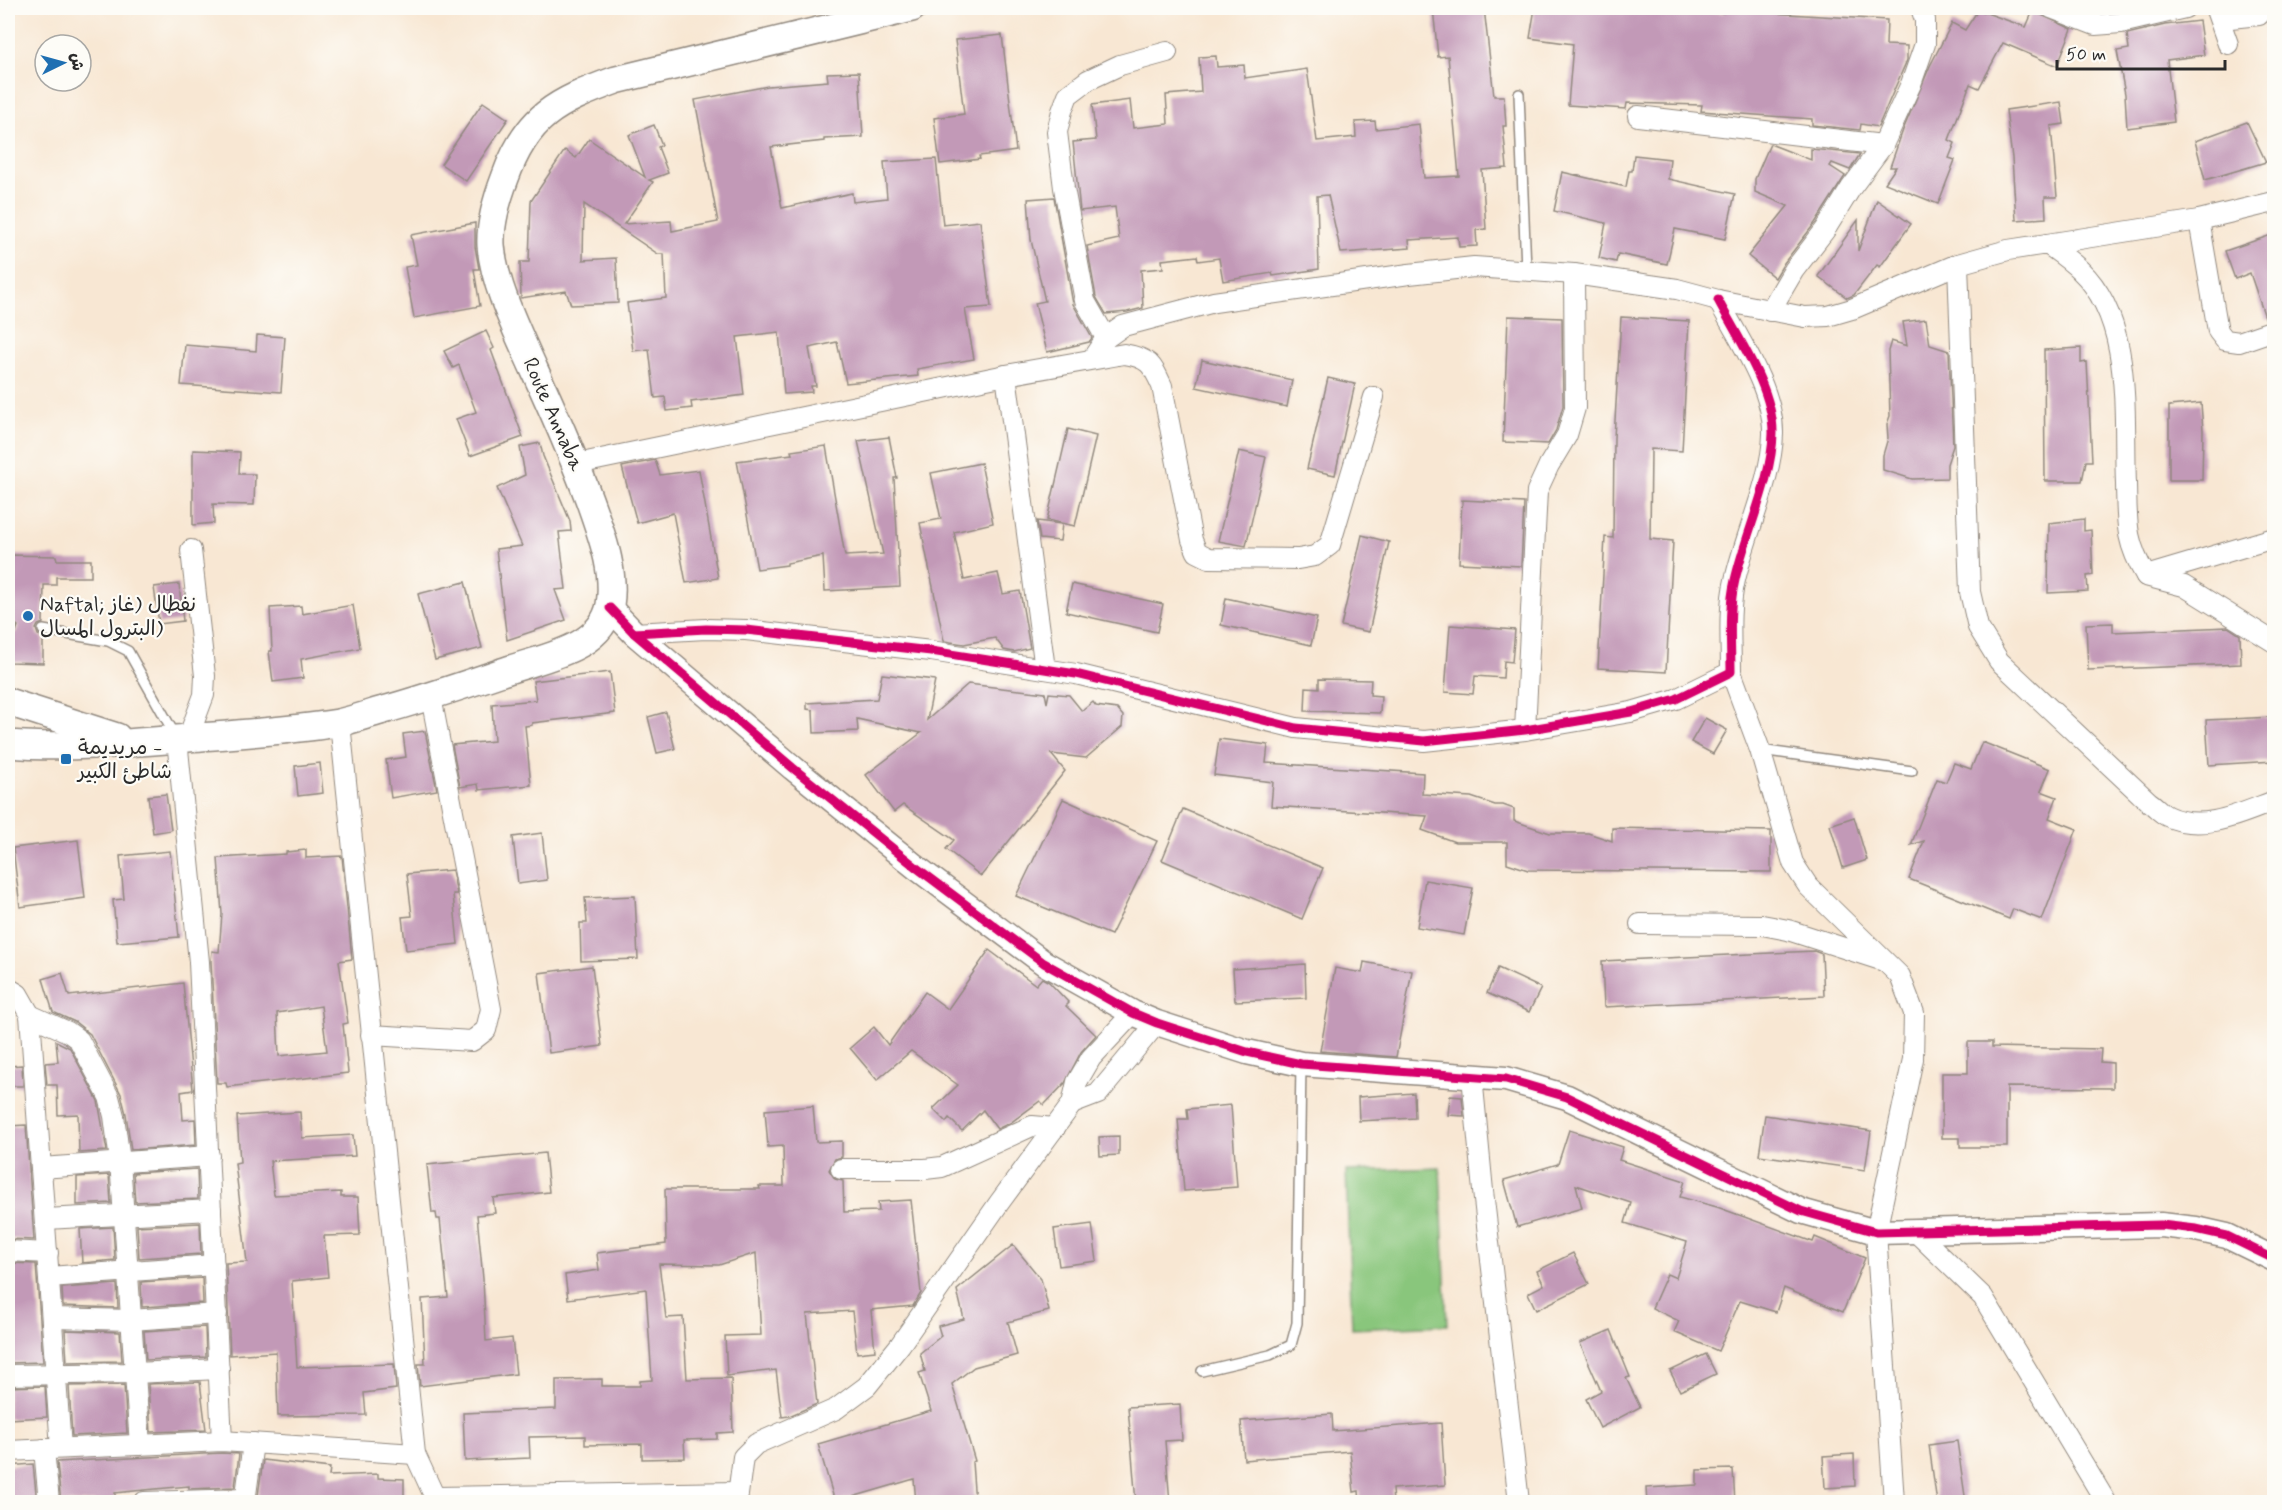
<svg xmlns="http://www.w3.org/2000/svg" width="2282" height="1510" font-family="Mynerve,'Playpen Sans Arabic',sans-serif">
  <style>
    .pitch { fill: #89c67c; stroke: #5a7854; stroke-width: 1.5 }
    .building { fill: #c299b7; fill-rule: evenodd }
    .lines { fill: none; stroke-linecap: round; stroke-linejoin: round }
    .service-casing { stroke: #92897f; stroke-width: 12 }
    .minor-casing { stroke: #92897f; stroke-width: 22 }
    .tertiary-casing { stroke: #92897f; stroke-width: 27 }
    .secondary-casing { stroke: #92897f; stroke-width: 30 }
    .service { stroke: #fff; stroke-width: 9 }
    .minor { stroke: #fff; stroke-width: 20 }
    .tertiary { stroke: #fff; stroke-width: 24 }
    .secondary { stroke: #fff; stroke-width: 27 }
    .cycleway-casing { stroke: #fdfcf7; stroke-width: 13 }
    .cycleway { stroke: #d6006c; stroke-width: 9 }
    .poi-dot { fill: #1f6fb2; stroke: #fdfcf7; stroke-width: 2 }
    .labels { text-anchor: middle; stroke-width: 4.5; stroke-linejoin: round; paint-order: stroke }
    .street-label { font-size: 21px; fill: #2b2b2b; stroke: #fdfcf7 }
    .poi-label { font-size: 21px; fill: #2b2b2b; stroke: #fdfcf7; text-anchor: start }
  </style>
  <rect width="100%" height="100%" fill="#fdfcf7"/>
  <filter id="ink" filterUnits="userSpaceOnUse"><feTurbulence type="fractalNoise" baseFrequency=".0167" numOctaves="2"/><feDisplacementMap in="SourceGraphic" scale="12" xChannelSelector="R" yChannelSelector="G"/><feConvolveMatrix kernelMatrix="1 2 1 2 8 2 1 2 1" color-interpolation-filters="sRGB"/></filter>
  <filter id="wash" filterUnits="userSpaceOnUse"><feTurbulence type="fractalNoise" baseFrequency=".008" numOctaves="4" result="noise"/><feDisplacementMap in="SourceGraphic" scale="24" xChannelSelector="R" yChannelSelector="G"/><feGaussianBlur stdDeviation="1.35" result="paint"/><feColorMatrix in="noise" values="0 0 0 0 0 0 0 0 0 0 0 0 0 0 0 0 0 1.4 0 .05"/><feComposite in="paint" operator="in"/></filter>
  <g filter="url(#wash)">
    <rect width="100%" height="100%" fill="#f8e7d3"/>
    <path class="pitch" d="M1440 1168 1447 1325 1352 1329 1346 1171Z"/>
    <g id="blocks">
      <g class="building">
        <path d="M1433 8H1484L1494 96H1504L1506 126H1503L1507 168 1482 170 1486 229 1476 230 1477 246 1459 247 1458 237 1409 240 1410 248 1341 253 1328 195 1317 196 1319 269 1273 276 1272 273 1223 281 1219 258 1198 261 1197 256 1162 260 1163 268 1141 270 1143 308 1127 312 1106 314 1096 297 1087 246 1119 239 1115 207 1080 211 1073 142 1096 140 1092 105 1130 100 1133 128 1168 124 1166 95 1201 92 1199 57 1216 56 1217 67 1244 65 1245 78 1307 69 1317 141 1356 137 1355 122 1375 121 1376 129 1419 124 1424 178 1459 176 1448 56 1438 57Z"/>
        <path d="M1535 8H1680L1723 13V8H1772V13L1887 20 1886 45 1907 46V60L1878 127 1861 124 1860 130 1812 125V119L1701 111 1702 105 1627 103 1626 109 1568 105 1573 44 1530 38Z"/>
        <path d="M1978 10 2026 27 2033 11 2072 29 2057 66 2003 43 1979 88 1970 84 1949 140 1955 143 1949 158 1955 160 1938 204 1885 183 1896 167H1890L1903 130 1930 66 1952 23 1965 30Z"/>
        <path d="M2199 21 2204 55 2167 60 2174 122 2127 128 2125 94 2117 51 2129 49 2127 34 2165 25Z"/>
        <path d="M1002 35 1016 151 979 156 980 159 940 164 934 118 964 114 955 40Z"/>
        <path d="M859 72 863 137 824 139V141L771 147 782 208 852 193 853 202 887 198 884 162 936 159 943 225 980 221 991 307 965 309 974 359 917 369 918 376 846 383 837 342 809 348 816 386H811L812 392 784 394 779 332 737 337 744 395 691 402 692 408 667 411 665 397 655 398 649 349 633 351 627 303 666 298 664 254H658L584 204 583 260 616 258 618 303 571 305 566 291 521 298 520 262H529L531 201 565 150 576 158 589 139 645 177 629 135 654 125 662 145 658 147 668 173 649 180 653 182 624 224 671 221 672 231 718 222 695 100 768 86 828 81 827 73Z"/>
        <path d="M483 102 508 119 466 181 441 164Z"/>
        <path d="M2061 102 2064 124 2051 126 2057 197H2045L2046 218 2016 220 2012 158 2006 110Z"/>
        <path d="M2247 122 2266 162 2205 180 2195 141Z"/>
        <path d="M1770 144 1811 160V149L1860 154 1850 170 1832 163 1830 166 1845 176 1815 223 1784 263 1775 278 1748 256 1788 206 1755 192V179Z"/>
        <path d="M1634 155 1670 159 1668 179 1735 194 1725 239 1675 229 1667 264 1618 254 1616 262 1599 258 1606 223 1554 211 1562 172 1626 187 1629 171H1632Z"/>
        <path d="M1054 197 1073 304 1092 338 1089 342 1047 352 1035 303 1045 301 1031 240 1028 199Z"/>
        <path d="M1877 200 1911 224 1880 267 1877 265 1854 295 1847 298 1818 276 1858 220V251Z"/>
        <path d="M475 223V247L479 269H474L480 306 414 318 405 267 417 265 411 235Z"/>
        <path d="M2274 234V318L2266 320 2250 273 2235 279 2225 251Z"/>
        <path d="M1508 316 1562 318 1563 406 1556 430 1548 444 1503 442Z"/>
        <path d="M1621 317 1689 321 1682 451 1651 449 1650 539 1673 541 1666 672 1598 668 1605 537 1613 538 1614 438Z"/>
        <path d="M1926 319 1930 345 1949 351 1953 446 1947 464V478L1912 479 1883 470V455L1888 438 1887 424 1890 416 1888 351 1891 341 1907 346 1903 322Z"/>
        <path d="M486 331 494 348 491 350 523 437 470 456 456 419 476 412 459 365 453 368 444 351Z"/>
        <path d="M257 335 285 337 281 392 181 385 185 345 256 351Z"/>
        <path d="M2081 348V363L2087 362 2092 461H2086L2082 481H2045L2044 350Z"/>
        <path d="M1202 360 1292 380 1287 407 1196 387Z"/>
        <path d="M1328 378 1355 384 1335 475 1307 469Z"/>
        <path d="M2201 403 2203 431 2202 480H2169V406Z"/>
        <path d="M1068 429 1096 436 1075 526 1047 520Z"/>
        <path d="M889 437 897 478H894L900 587 825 591 823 556 787 563V565L757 569 737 461 792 454 791 451 826 446 845 556 883 554 858 441Z"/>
        <path d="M540 443 543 456 570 521 571 531 559 532 566 589 555 590 566 620 507 640 496 549 522 546 497 488 525 475 520 447Z"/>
        <path d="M193 450 240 452 239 474H255L254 505 213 504 214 523 193 525Z"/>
        <path d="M1239 451 1266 457 1246 546 1218 541Z"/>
        <path d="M655 460 660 475 699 470 718 578 686 583 673 513 637 523 622 467Z"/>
        <path d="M981 463 993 523 954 532 964 580 998 573 1003 594 1020 591 1030 648 1014 652 1004 650 995 638 964 644 944 641 920 523 941 519 931 473Z"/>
        <path d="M1462 500 1524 503 1521 566 1459 563Z"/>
        <path d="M2084 519V531L2091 530 2093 575 2087 576 2088 591 2048 593 2049 523Z"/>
        <path d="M1037 521 1062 524 1060 541 1040 539Z"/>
        <path d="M1362 535 1389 542 1369 632 1341 626Z"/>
        <path d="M8 555 56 556 57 560H91V577H56V585H44L43 623 38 625 36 629 38 635 43 637V663L10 662 11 634 16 632 18 626 11 620V584L8 583Z"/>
        <path d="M465 582 482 648 435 660 418 594Z"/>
        <path d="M179 584 183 621 159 624 154 587Z"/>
        <path d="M1072 584 1163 604 1157 632 1066 612Z"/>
        <path d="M1226 598 1317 618 1311 645 1221 625Z"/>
        <path d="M353 605 360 648 301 659 303 678 273 682 269 651H272L270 608 301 606 302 614Z"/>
        <path d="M2113 623V632L2228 627 2240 635 2241 664 2088 670 2086 624Z"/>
        <path d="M1450 625 1515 630 1512 662 1504 661 1503 678 1475 676 1473 694 1445 692Z"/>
        <path d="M610 672 615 713 532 723V725L525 726 531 785 479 790 478 784 460 787 452 745 494 741 492 704 536 700 533 681Z"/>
        <path d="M882 674 935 680 927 720 968 684 1045 693 1047 703 1049 693 1069 695 1082 711 1093 702 1096 706 1117 709 1123 716 1122 727 1086 758 1051 754 1065 771 981 876 946 849 954 840 903 805 894 812 866 775 921 733 857 719 858 731 814 733 813 710 807 709V703L877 699Z"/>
        <path d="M1319 679 1371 680 1370 695 1381 696 1380 713 1305 711 1306 687 1319 688Z"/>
        <path d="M666 712 675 749 657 753 648 717Z"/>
        <path d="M2274 717V761L2209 765 2206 720Z"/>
        <path d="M1705 718 1727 730 1713 754 1691 742Z"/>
        <path d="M425 731 437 790 391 798 386 760 406 757 403 734Z"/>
        <path d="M1219 739 1268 745 1266 763 1423 773 1422 794 1471 797 1495 805H1503L1514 809V821L1550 833H1588L1612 841V828L1771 831V872L1528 870 1507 863V842H1455L1422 830 1427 816 1271 806 1273 782 1214 775Z"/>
        <path d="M1982 742 2050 769 2041 791 2057 797 2049 818 2077 829 2042 920 2013 909 2009 919 1909 879 1924 841 1911 845 1937 779 1946 782 1954 763 1971 769Z"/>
        <path d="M320 763 323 793 298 796 295 766Z"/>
        <path d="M166 794 171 830 153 833 148 796Z"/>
        <path d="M1063 799 1157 841 1111 935 1016 896Z"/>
        <path d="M1183 809 1323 868 1302 919 1162 860Z"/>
        <path d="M1854 817 1867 860 1843 868 1830 825Z"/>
        <path d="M542 833 547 880 518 884 513 837Z"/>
        <path d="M78 840 85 898 20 907 13 848Z"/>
        <path d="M306 850V858L342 856 352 959 339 961 348 1023 343 1024 348 1073 227 1087 226 1083H217L211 961 212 951 219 952 222 914 218 858 286 854V852ZM321 1006 327 1051 279 1056 277 1013Z"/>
        <path d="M170 851 179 937 117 942 113 900 124 899 120 856Z"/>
        <path d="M452 870 457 894H453L458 944 406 950 402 917 412 916 407 874Z"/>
        <path d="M1425 880 1473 888 1464 935 1417 927Z"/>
        <path d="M635 896 638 959 581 961 580 923H587L585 898Z"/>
        <path d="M989 950 1036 985 1042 978 1049 982 1069 1003 1066 1006 1096 1035 1081 1052 1065 1083 1044 1105 1040 1101 1010 1123 997 1129 983 1110 962 1131 949 1118 946 1122 933 1109 958 1085 911 1051 877 1080 850 1048 874 1027 888 1045 925 992 948 1009Z"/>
        <path d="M1814 951 1822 954 1824 996 1604 1007 1602 961Z"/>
        <path d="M1364 962 1412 971 1396 1057 1320 1051 1335 968 1362 973Z"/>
        <path d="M1305 964 1306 998 1235 1001 1233 969Z"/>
        <path d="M592 966 602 1046 549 1053 539 973Z"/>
        <path d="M1498 968 1541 988 1529 1012 1487 993Z"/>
        <path d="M62 973 69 996 183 983 193 1090 181 1092 183 1120 195 1119 196 1145 131 1150 126 1114 121 1094 90 1034 75 1022 53 1012 43 979Z"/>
        <path d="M56 1041 70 1048 98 1101 107 1151 79 1153 78 1114 58 1115 57 1085H47L45 1063 58 1062Z"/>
        <path d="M1968 1042H1992V1047L2101 1049 2100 1062 2113 1063V1088L2007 1087V1147H1960V1138H1942V1073H1968Z"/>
        <path d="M22 1065 23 1086H8V1066Z"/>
        <path d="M1414 1093 1415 1118 1359 1121 1358 1097Z"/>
        <path d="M1450 1096 1462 1097 1464 1116 1448 1115Z"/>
        <path d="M1231 1105 1237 1187 1184 1191 1178 1119H1188L1187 1109Z"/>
        <path d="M813 1106 816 1142 842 1141V1157L835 1159 829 1170 835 1179 843 1181 844 1212 879 1211 878 1202 911 1200 921 1293 913 1306 871 1310 875 1351 857 1353 852 1311 807 1314 817 1404 789 1416 782 1417 776 1370 727 1376 725 1336 761 1335 756 1253 719 1265 659 1264 666 1318 683 1317 687 1379 731 1378 733 1432 717 1433V1439L684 1440 685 1458 642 1459V1444L585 1445V1436L529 1437 530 1458 465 1461 463 1413 556 1409V1380L602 1379V1386H640V1381L652 1380 646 1289 568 1299 565 1275 599 1270 597 1253 666 1244 665 1189H760L759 1186H784L783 1146 768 1147 765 1110Z"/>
        <path d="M300 1112 302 1138 353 1135 355 1156 270 1161 274 1195 341 1192V1197H358L360 1235 324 1236 328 1277 292 1281 297 1367 394 1364 396 1389 364 1393 366 1415 278 1416 276 1352 230 1355 226 1263 247 1262 235 1163 240 1162 237 1116Z"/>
        <path d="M1765 1115 1871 1131 1865 1170 1759 1155Z"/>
        <path d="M26 1125 34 1240 8 1239V1126Z"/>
        <path d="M1569 1130 1623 1147 1619 1160 1685 1181 1680 1197 1717 1207 1813 1242 1815 1237 1865 1258 1843 1312 1784 1288 1776 1312 1740 1301 1718 1351 1674 1332 1679 1321 1652 1308 1667 1274 1676 1278 1687 1242 1625 1223 1631 1203 1576 1185 1582 1208 1517 1227 1504 1180 1558 1164Z"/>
        <path d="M1119 1136V1155L1100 1156 1099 1137Z"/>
        <path d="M545 1153 549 1192 493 1198 495 1213 477 1215 483 1279 486 1341 512 1338 516 1374 420 1386 418 1364H425L422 1299 448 1297 440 1219H437L436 1213H432L427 1165Z"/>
        <path d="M197 1169 198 1199 135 1202 133 1173Z"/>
        <path d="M109 1175 111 1203 77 1205V1177Z"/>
        <path d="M200 1223 201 1254 139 1258 137 1226Z"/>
        <path d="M1092 1224 1097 1261 1059 1266 1054 1229Z"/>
        <path d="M113 1227 115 1260 82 1263 80 1229Z"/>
        <path d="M1013 1245 1041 1279 1049 1311 1008 1322 1017 1355 974 1367 952 1384 975 1461 972 1462 975 1503H916L914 1479 835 1502 818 1444 931 1411 919 1373 925 1371 920 1353 941 1336 938 1326 964 1319 957 1290Z"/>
        <path d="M1573 1253 1589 1284 1536 1310 1528 1293 1544 1285 1537 1271Z"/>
        <path d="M8 1263 36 1264 43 1362 8 1363Z"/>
        <path d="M202 1278 203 1303 142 1307 141 1282Z"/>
        <path d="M117 1284 118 1308 63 1306 62 1288Z"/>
        <path d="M205 1327 206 1357 146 1360 144 1331Z"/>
        <path d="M65 1330 120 1332 122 1361 67 1362Z"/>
        <path d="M1611 1330 1630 1377 1626 1378 1640 1407 1600 1428 1586 1399 1601 1391 1580 1343Z"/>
        <path d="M1706 1354 1716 1374 1680 1391 1670 1371Z"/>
        <path d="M200 1382 206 1430 151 1432 148 1384Z"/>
        <path d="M124 1385 127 1433 72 1436 69 1386Z"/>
        <path d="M45 1386 47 1417 8 1419V1387Z"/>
        <path d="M1180 1404 1182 1440 1165 1441 1170 1503H1136L1128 1407Z"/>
        <path d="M1332 1414 1333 1431 1441 1423 1445 1485 1392 1489 1393 1503H1360L1359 1491 1354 1492 1350 1451 1244 1460 1241 1421Z"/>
        <path d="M1957 1441 1966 1503H1937L1929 1445Z"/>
        <path d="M222 1453 239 1454 235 1487 189 1489V1486L144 1490 115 1493V1501L61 1503 57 1462Z"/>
        <path d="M1854 1454 1855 1486 1825 1488 1823 1456Z"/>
        <path d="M263 1460 330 1468 329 1476 378 1474V1478L404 1479V1503H257Z"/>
        <path d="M33 1464 37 1503H8V1466Z"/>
        <path d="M1733 1469 1735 1503H1647L1646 1488 1697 1485V1470Z"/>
      </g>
    </g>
  </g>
  <g filter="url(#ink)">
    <use href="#blocks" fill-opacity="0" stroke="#92897f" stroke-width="1.5"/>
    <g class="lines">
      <defs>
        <g id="service">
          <path d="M1519 94 1526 269"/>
          <path d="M8 626 11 627"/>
          <path d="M43 630 108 641 128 651 175 735"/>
          <path d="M1760 750 1912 771"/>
          <path d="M1202 1371 1270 1355 1291 1345 1297 1323 1301 1064"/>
        </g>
        <g id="minor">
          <path d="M2051 8 2095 25 2121 23 2185 8"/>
          <path d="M2216 10 2228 44"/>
          <path d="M2221 19 2259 15"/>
          <path d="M1638 116 1883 145"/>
          <path d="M2199 220 2218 331 2225 340 2239 342 2274 330"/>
          <path d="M2047 244 2199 220 2274 202"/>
          <path d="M1958 264 1970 592 1978 627 1999 661 2149 802C2155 806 2161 813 2167 816 2202 833 2242 813 2274 801"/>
          <path d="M1770 311 1794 270 1825 230 1851 188 1883 145 1911 84 1925 44V20L1921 8"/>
          <path d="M1106 338 1085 301 1064 188 1057 132 1062 111 1068 95 1088 80 1120 65 1167 52"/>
          <path d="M1092 359 1106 338 1123 326 1214 302 1409 274 1474 267 1574 274 1677 289 1718 300 1805 317 1828 316 1852 309 1958 264 2008 250 2047 244C2058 252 2070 260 2080 270 2134 321 2123 415 2126 484 2127 522 2125 541 2146 576L2184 586 2274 642"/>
          <path d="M1006 375 1045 669"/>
          <path d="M577 464 1006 375 1124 354C1149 358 1152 364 1162 386L1192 540 1197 552 1209 558 1298 559 1315 556 1330 545 1374 397"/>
          <path d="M2146 576 2274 538"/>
          <path d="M634 633 706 629 746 630 931 651 1076 674 1296 728 1424 741 1525 730 1631 712 1676 699 1731 672C1731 642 1728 609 1735 580 1745 535 1772 479 1773 434 1774 390 1738 338 1718 300"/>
          <path d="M1731 672 1760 750 1793 863 1808 886 1900 976 1914 1013 1913 1059 1876 1232 1894 1502"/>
          <path d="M340 723 415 1454 437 1502"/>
          <path d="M1525 730 1537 491 1549 465 1567 435 1575 408 1574 274"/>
          <path d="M188 738 204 695 205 676 191 550"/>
          <path d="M177 739 199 962 222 1441"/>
          <path d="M1640 924 1762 925 1788 930 1884 961"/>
          <path d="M8 988 18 994 30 1015 61 1448"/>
          <path d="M30 1015 68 1032 79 1040 109 1097 114 1116 120 1161 140 1445"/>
          <path d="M371 1035 472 1041 486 1030 491 1009 431 697"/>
          <path d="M1472 1076 1483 1191 1519 1502"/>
          <path d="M1072 1104 1098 1094 1157 1023"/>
          <path d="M41 1168 209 1156"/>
          <path d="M841 1169H925L942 1167 1032 1126 1055 1128"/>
          <path d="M46 1219 211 1210"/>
          <path d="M1915 1231 1983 1297 2106 1502"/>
          <path d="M8 1251 48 1253"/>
          <path d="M49 1277 214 1265"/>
          <path d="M52 1318 131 1320 217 1314"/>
          <path d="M8 1375 135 1373 219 1369"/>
          <path d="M44 1449 49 1502"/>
          <path d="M8 1451 222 1441 415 1454"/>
          <path d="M436 1497 737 1492"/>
          <path d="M144 1502 245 1499"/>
          <path d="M245 1502 253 1443"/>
          <path d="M737 1502 743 1457 756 1444 836 1409 867 1386 900 1345 999 1203 1072 1104 1077 1082 1091 1058 1133 1013"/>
        </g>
        <path id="tertiary" d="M610 608 634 633 793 768 917 868 1044 963 1133 1013 1157 1023 1247 1052 1301 1064 1506 1079 1567 1097 1801 1211 1876 1232 2161 1225 2196 1229 2227 1236 2274 1259"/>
        <g id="secondary">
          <path d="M8 702 117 737"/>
          <path d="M8 744C67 749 129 743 188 738 238 734 289 731 338 723 352 720 366 715 380 711 424 699 467 684 511 669 546 657 602 648 610 605 615 574 604 542 594 513 577 464 556 417 534 369 518 333 494 285 491 245 490 223 497 199 505 178 527 116 556 102 616 80L912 8"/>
        </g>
      </defs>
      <use href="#service" class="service-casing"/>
      <use href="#minor" class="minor-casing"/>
      <use href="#tertiary" class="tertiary-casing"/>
      <use href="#secondary" class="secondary-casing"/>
      <use href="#service" class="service"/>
      <use href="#minor" class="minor"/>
      <use href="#tertiary" class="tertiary"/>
      <use href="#secondary" class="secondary"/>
      <defs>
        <g id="cycleway">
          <path d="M610 608 634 633 793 768 917 868 1044 963 1133 1013 1157 1023 1247 1052 1301 1064 1506 1079 1567 1097 1801 1211 1876 1232 2161 1225 2196 1229 2227 1236 2274 1259"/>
          <path d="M634 633 706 629 746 630 931 651 1076 674 1296 728 1424 741 1525 730 1631 712 1676 699 1731 672C1731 642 1728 609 1735 580 1745 535 1772 479 1773 434 1774 390 1738 338 1718 300"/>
        </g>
      </defs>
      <use href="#cycleway" class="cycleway-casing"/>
      <use href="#cycleway" class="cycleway"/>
    </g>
  </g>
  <g class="poi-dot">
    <circle cx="28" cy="616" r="6"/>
    <rect x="60" y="753" width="12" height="12" rx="3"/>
  </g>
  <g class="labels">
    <g class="street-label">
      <text transform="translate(554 414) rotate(66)" y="7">Route Annaba</text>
    </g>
    <g class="poi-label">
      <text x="40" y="611">Naftal; نفطال (غاز<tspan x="40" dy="24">البترول المسال)</tspan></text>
      <text x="78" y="754">مريديمة -<tspan x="78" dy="24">شاطئ الكبير</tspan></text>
    </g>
  </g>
  <rect width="2282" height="1510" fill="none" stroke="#fdfcf7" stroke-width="30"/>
  <g transform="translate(63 63) rotate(85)"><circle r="28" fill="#fdfcf7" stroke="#a9a8a5" stroke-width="1.5"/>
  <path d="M0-4.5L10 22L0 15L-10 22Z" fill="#1f6fb2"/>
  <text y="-9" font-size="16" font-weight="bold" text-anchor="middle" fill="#2b2b2b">ش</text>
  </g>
  <path d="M2057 60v9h168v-9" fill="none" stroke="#2b2b2b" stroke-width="3"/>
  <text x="2066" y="60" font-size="18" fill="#2b2b2b" stroke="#fdfcf7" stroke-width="4.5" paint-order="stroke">50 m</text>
</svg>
